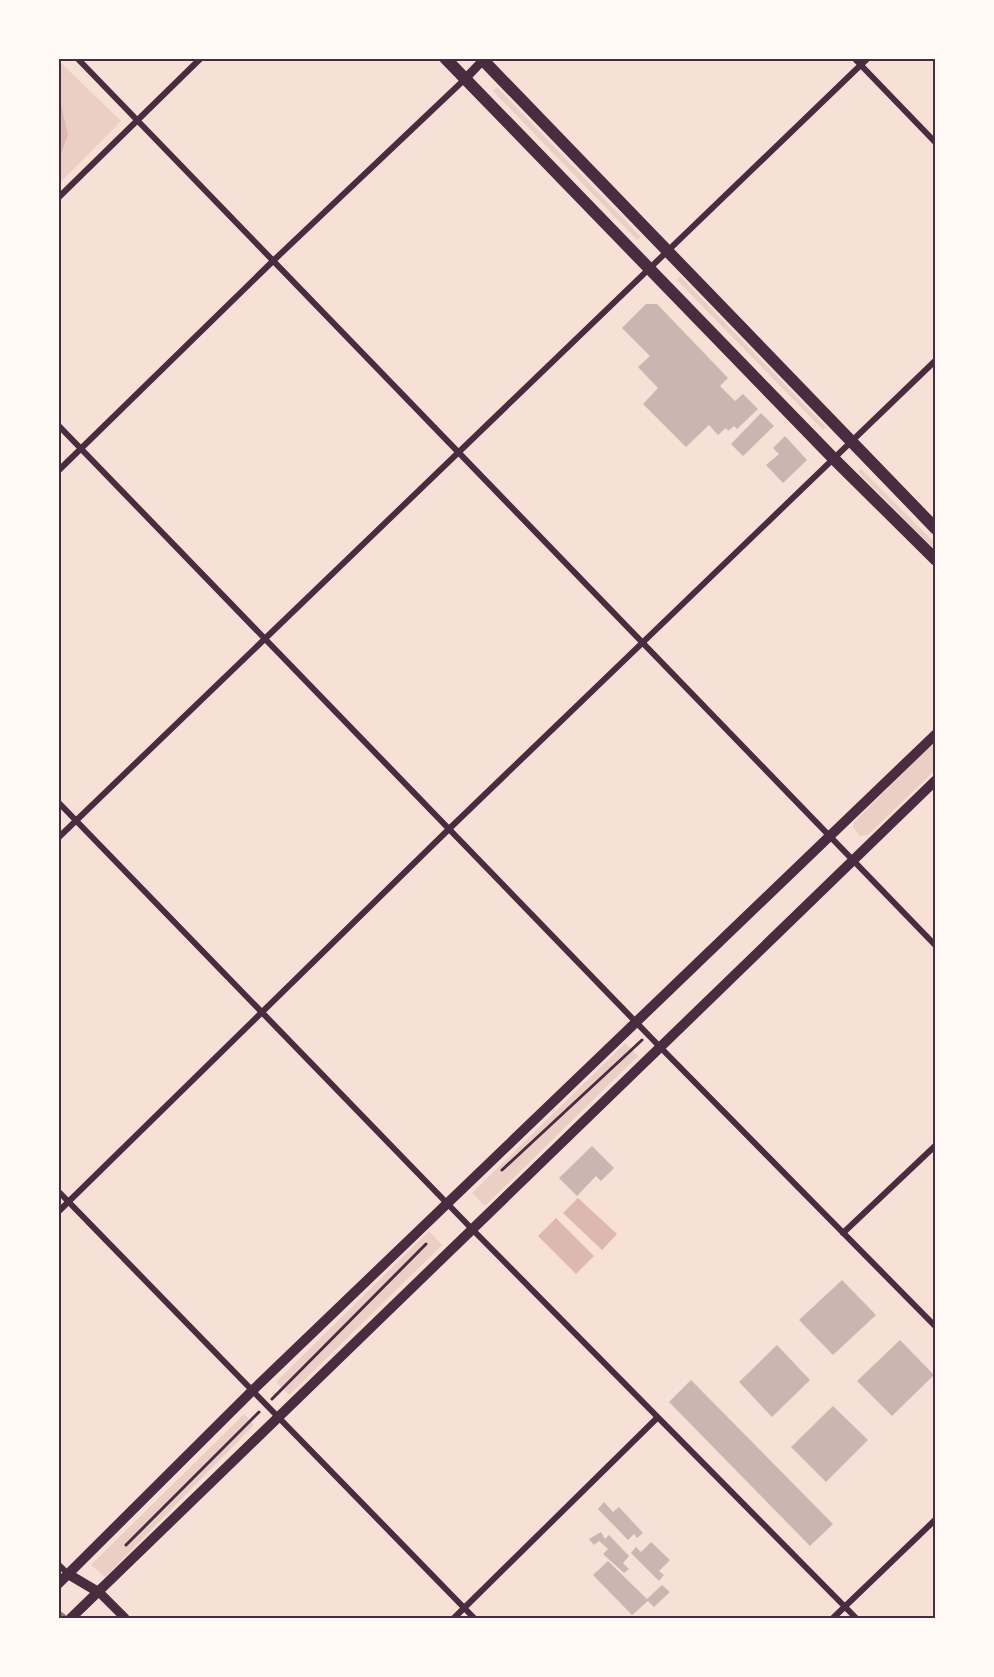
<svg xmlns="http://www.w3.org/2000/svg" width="994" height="1677" font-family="Lora,serif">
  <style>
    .green { fill: #ebcfc5 }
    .water { fill: #dcb8b0 }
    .building { fill: #ccb4b1 }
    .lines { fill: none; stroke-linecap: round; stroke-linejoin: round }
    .path { stroke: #4a2c40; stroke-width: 3 }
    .minor { stroke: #4a2c40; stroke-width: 6 }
    .tertiary { stroke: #4a2c40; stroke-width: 9 }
    .secondary { stroke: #4a2c40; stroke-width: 10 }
    .primary { stroke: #4a2c40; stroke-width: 12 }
    .rail { stroke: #8f747c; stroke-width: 4.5 }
    .neatline { fill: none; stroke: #4a2c40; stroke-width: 2 }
  </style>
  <rect width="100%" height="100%" fill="#f7e1d7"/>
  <g class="green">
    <path d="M59 61 121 121 59 184 61 104 59 95Z"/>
    <path d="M497 87 641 237 637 240 493 91Z"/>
    <path d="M680 276 826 427 823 430 677 280Z"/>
    <path d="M861 469 935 543V550L858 472Z"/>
    <path d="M935 741V770L868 835 860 836 853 827 854 822Z"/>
    <path d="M625 1043 638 1056 485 1206 472 1193Z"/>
    <path d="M429 1231 442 1245 289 1395 276 1382Z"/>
    <path d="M244 1414 254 1425 105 1577 91 1565Z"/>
  </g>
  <g class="water">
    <path d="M59 95 68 135 59 160H58Z"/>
    <path d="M578 1198 617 1234 602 1250 563 1213Z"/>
    <path d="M556 1218 594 1256 576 1274 538 1236Z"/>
  </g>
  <g class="building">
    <path d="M646 304H657L728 378 720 386 735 401 743 394 758 409 737 429 734 426 728 431 726 428 718 435 709 425 686 447 643 404 658 388 638 367 650 356 622 328Z"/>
    <path d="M761 413 774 426 743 456 731 444Z"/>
    <path d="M785 436 807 460 783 483 766 465 779 454 773 448Z"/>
    <path d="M592 1146 614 1168 601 1181 596 1176 577 1196 559 1178Z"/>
    <path d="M842 1280 876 1315 833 1355 799 1320Z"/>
    <path d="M900 1340 934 1375 892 1416 857 1381Z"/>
    <path d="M777 1345 810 1380 772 1417 739 1382Z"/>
    <path d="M691 1380 833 1524 810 1546 669 1402Z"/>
    <path d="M833 1406 868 1440 826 1482 791 1447Z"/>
    <path d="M604 1502 613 1512 619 1507 643 1533 637 1538 634 1534 628 1540 598 1509Z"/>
    <path d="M601 1532 605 1539 609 1535 629 1556 623 1563 629 1569 624 1573 603 1554 608 1549 599 1541 594 1545 589 1539Z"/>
    <path d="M651 1542 670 1560 659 1571 664 1575 659 1581 631 1553 636 1547 641 1552Z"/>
    <path d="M608 1561 647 1599 662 1585 670 1592 654 1607 648 1601 632 1615 593 1575Z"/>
  </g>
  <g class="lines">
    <g class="path">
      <path d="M502 1170 642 1040"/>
      <path d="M272 1399 426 1244"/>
      <path d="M126 1545 259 1412"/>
    </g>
    <g class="minor">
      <path d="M77 58 936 946"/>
      <path d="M854 58 936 143"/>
      <path d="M58 198 201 58"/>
      <path d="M58 425 660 1047 936 1327"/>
      <path d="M58 471 273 261 465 79"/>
      <path d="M58 802 471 1228 856 1618"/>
      <path d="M58 838 868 58"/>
      <path d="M58 1191 474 1618"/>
      <path d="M58 1212 449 829 936 360"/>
      <path d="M843 1233 936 1145"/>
      <path d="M58 1564 68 1574"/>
      <path d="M454 1618 657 1418"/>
      <path d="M833 1618 936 1519"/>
    </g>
    <g class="tertiary">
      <path d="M465 79 485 58"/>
      <path d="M100 1593 125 1618"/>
    </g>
    <g class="secondary">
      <path d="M68 1574 100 1593"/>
      <path d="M58 1584 254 1389 936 734"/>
      <path d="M71 1618 936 780"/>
    </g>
    <g class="primary">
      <path d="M445 58 834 459 936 560"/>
      <path d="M481 58 936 529"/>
    </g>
    <path class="rail" d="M58 1612 66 1618"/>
  </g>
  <rect width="994" height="1677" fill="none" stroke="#fffaf5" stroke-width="120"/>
  <rect x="60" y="60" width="874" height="1557" class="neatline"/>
</svg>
